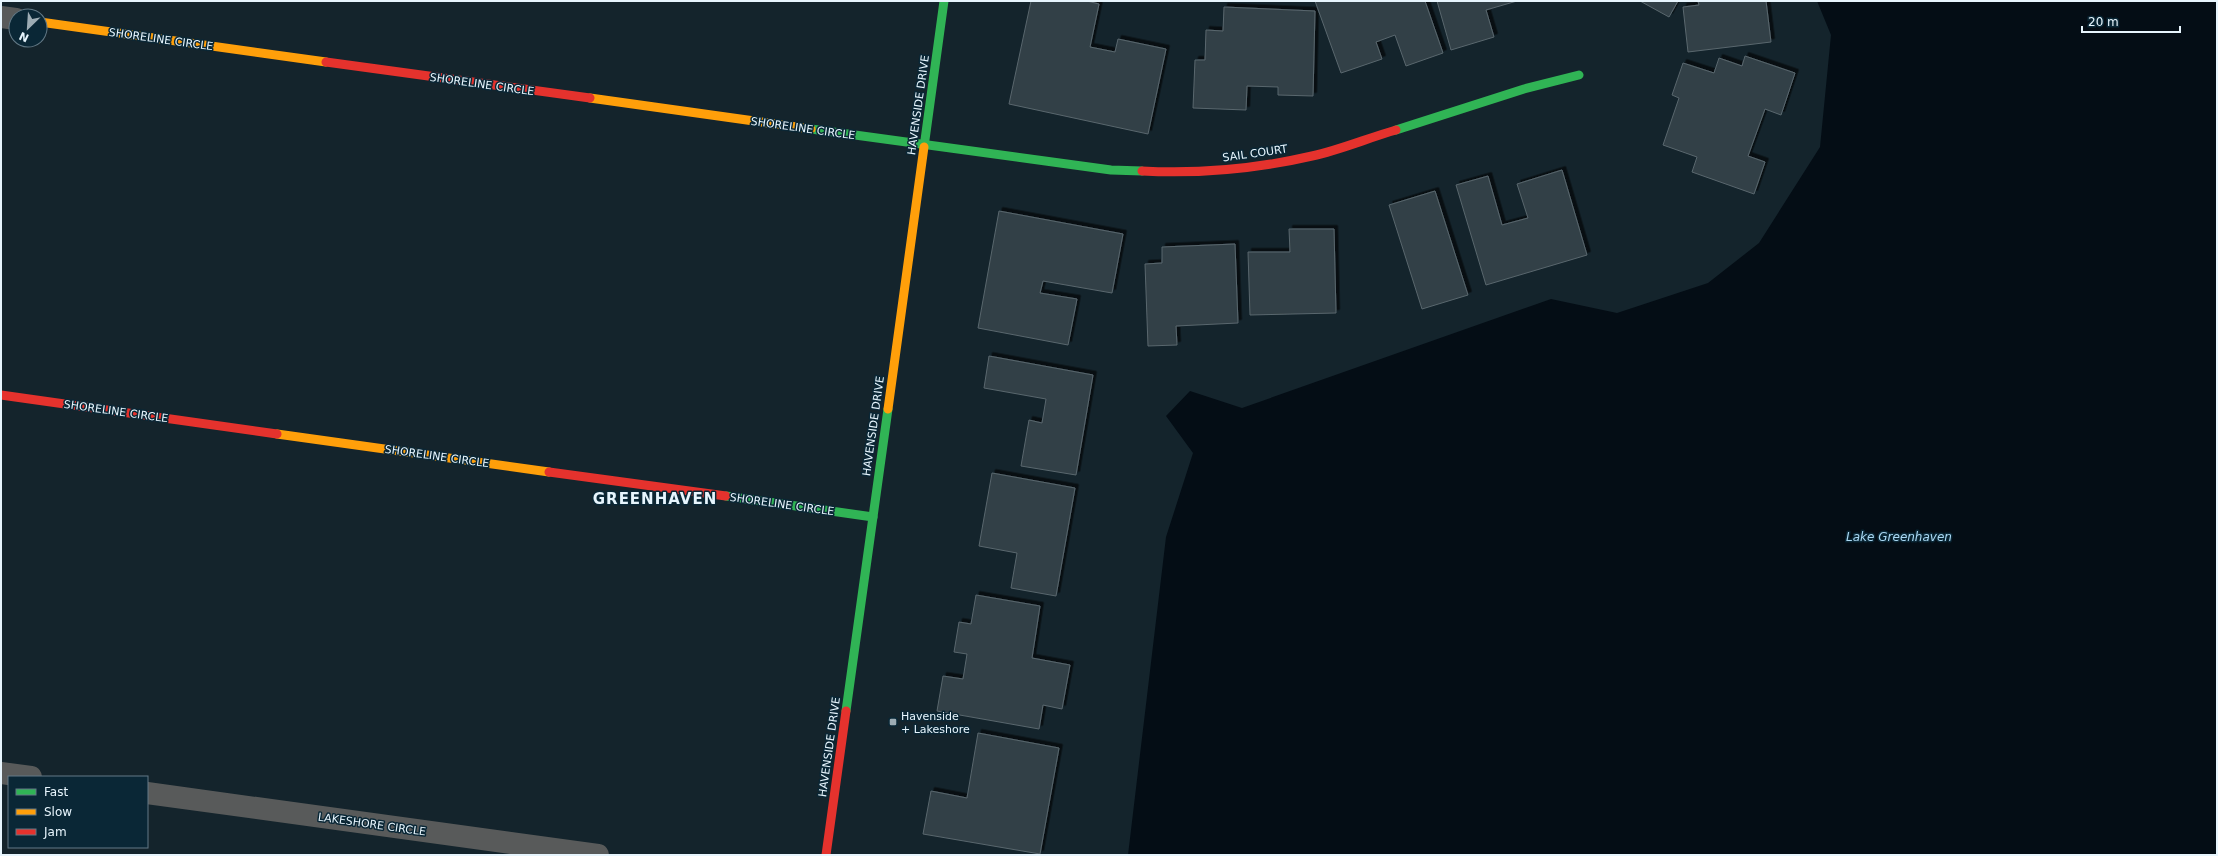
<svg xmlns="http://www.w3.org/2000/svg" width="2218" height="856" font-family="'DejaVu Sans',sans-serif">
  <style>
    .water { fill: #040d15 }
    .building { fill: #334046; stroke: #59676e; filter: url(#shadow) }
    .lines { fill: none; stroke-linecap: round; stroke-linejoin: round }
    .street { stroke: #585a5a; stroke-width: 22 }
    .fast { stroke: #30b455; stroke-width: 9 }
    .slow { stroke: #ff9f0a; stroke-width: 9 }
    .jam { stroke: #e5322d; stroke-width: 9 }
    .poi-dot { fill: #9dacb4; stroke: #0a2736; stroke-width: 1.5 }
    .labels { text-anchor: middle; stroke-width: 3; stroke-linejoin: round; paint-order: stroke }
    .street-label { font-size: 11px; fill: #e7f5fd; stroke: #0a2736 }
    .poi-label { font-size: 11px; fill: #e7f5fd; stroke: #0a2736; text-anchor: start }
    .water-label { font-size: 12px; font-style: italic; fill: #abd9f4; stroke: #0a2736 }
    .district-label { font-size: 15px; font-weight: bold; letter-spacing: 1px; fill: #e7f5fd; stroke: #0a2736 }
  </style>
  <defs>
    <filter id="shadow"><feDropShadow dx="3.5" dy="-3.5" stdDeviation="0" flood-color="#0009"/></filter>
  </defs>
  <rect width="100%" height="100%" fill="#14242c"/>
  <path class="water" d="M1817 1H2217V855H1128L1166 537 1193 453 1166 416 1190 391 1242 408 1551 299 1617 313 1708 283 1759 243 1820 147 1831 35Z"/>
  <g class="building">
    <path d="M1031 1H1087L1099 4 1090 47 1115 52 1118 39 1166 49 1148 134 1009 104Z"/>
    <path d="M1315 1H1425L1443 53 1406 66 1395 35 1376 42 1382 59 1341 73Z"/>
    <path d="M1437 1H1517L1486 10 1494 37 1451 50Z"/>
    <path d="M1640 1H1678L1669 17Z"/>
    <path d="M1698 1H1766L1771 42 1688 52 1683 7 1699 5Z"/>
    <path d="M1224 7 1315 11 1313 96 1278 95V87L1247 86 1246 110 1193 108 1195 60H1205L1206 30 1223 31Z"/>
    <path d="M1745 56 1795 73 1781 115 1765 109 1748 156 1765 162 1754 194 1692 172 1697 157 1663 145 1679 98 1672 95 1683 63 1714 73 1719 58 1742 66Z"/>
    <path d="M1562 170 1587 255 1486 285 1456 185 1488 176 1502 225 1528 218 1517 184Z"/>
    <path d="M1435 191 1468 295 1422 309 1389 205Z"/>
    <path d="M999 211 1123 234 1112 293 1043 281 1040 293 1077 299 1068 345 978 328Z"/>
    <path d="M1289 229H1334L1336 313 1250 315 1248 252H1290Z"/>
    <path d="M1235 244 1238 323 1176 326 1177 345 1148 346 1145 264 1162 263V247Z"/>
    <path d="M989 356 1093 375 1076 475 1021 466 1029 420 1042 423 1046 399 984 388Z"/>
    <path d="M992 473 1075 488 1056 596 1011 588 1017 553 979 546Z"/>
    <path d="M976 595 1040 606 1032 658 1070 665 1062 709 1043 705 1039 729 937 711 943 676 963 679 967 654 954 652 959 622 971 624Z"/>
    <path d="M978 733 1059 748 1040 854 923 834 931 791 967 798Z"/>
  </g>
  <g class="lines">
    <g class="street">
      <path d="M1 17 16 19"/>
      <path d="M1 773 31 777"/>
      <path d="M147 793 598 855"/>
    </g>
    <g class="fast">
      <path d="M811 129 1111 170 1142 171"/>
      <path d="M1396 130 1524 89 1579 75"/>
      <path d="M924 147 944 1"/>
      <path d="M726 496 873 517"/>
      <path d="M846 711 888 409"/>
    </g>
    <g class="slow">
      <path d="M40 22 326 62"/>
      <path d="M590 98 811 129"/>
      <path d="M888 409 924 147"/>
      <path d="M277 434 549 472"/>
    </g>
    <g class="jam">
      <path d="M326 62 590 98"/>
      <path d="M1142 171C1199 174 1256 169 1312 156 1340 150 1368 138 1396 130"/>
      <path d="M1 395 277 434"/>
      <path d="M549 472 726 496"/>
      <path d="M826 855 846 711"/>
    </g>
  </g>
  <rect class="poi-dot" x="889" y="718" width="8" height="8" rx="2"/>
  <g class="labels">
    <g class="street-label">
      <text transform="translate(161 39) rotate(8)" y="4">SHORELINE CIRCLE</text>
      <text transform="translate(482 84) rotate(8)" y="4">SHORELINE CIRCLE</text>
      <text transform="translate(918 105) rotate(-82)" y="4">HAVENSIDE DRIVE</text>
      <text transform="translate(803 128) rotate(8)" y="4">SHORELINE CIRCLE</text>
      <text transform="translate(1255 153) rotate(-8)" y="4">SAIL COURT</text>
      <text transform="translate(116 411) rotate(8)" y="4">SHORELINE CIRCLE</text>
      <text transform="translate(873 426) rotate(-82)" y="4">HAVENSIDE DRIVE</text>
      <text transform="translate(437 456) rotate(8)" y="4">SHORELINE CIRCLE</text>
      <text transform="translate(782 504) rotate(8)" y="4">SHORELINE CIRCLE</text>
      <text transform="translate(829 747) rotate(-82)" y="4">HAVENSIDE DRIVE</text>
      <text transform="translate(372 824) rotate(8)" y="4">LAKESHORE CIRCLE</text>
    </g>
    <g class="poi-label">
      <text x="901" y="720">Havenside<tspan x="901" dy="13">+ Lakeshore</tspan></text>
    </g>
    <g class="water-label">
      <text x="1899" y="541">Lake Greenhaven</text>
    </g>
    <g class="district-label">
      <text x="655" y="504">GREENHAVEN</text>
    </g>
  </g>
  <rect width="2218" height="856" fill="none" stroke="#e7f5fd" stroke-width="4"/>
  <rect x="8" y="776" width="140" height="72" fill="#0a2736" stroke="#627986"/>
  <rect x="16" y="789" width="20" height="6" fill="#30b455" stroke="#627986"/>
  <text x="44" y="796" font-size="12" fill="#e7f5fd">Fast</text>
  <rect x="16" y="809" width="20" height="6" fill="#ff9f0a" stroke="#627986"/>
  <text x="44" y="816" font-size="12" fill="#e7f5fd">Slow</text>
  <rect x="16" y="829" width="20" height="6" fill="#e5322d" stroke="#627986"/>
  <text x="44" y="836" font-size="12" fill="#e7f5fd">Jam</text>
  <g transform="translate(28 28) rotate(205)"><circle r="19" fill="#0a2736" stroke="#627986"/>
  <path d="M0-3L7 15L0 10L-7 15Z" fill="#9dacb4"/>
  <text y="-6" font-size="11" font-weight="bold" text-anchor="middle" fill="#e7f5fd">N</text>
  </g>
  <path d="M2082 26v6h98v-6" fill="none" stroke="#e7f5fd" stroke-width="2"/>
  <text x="2088" y="26" font-size="12" fill="#e7f5fd" stroke="#0a2736" stroke-width="3" paint-order="stroke">20 m</text>
</svg>
